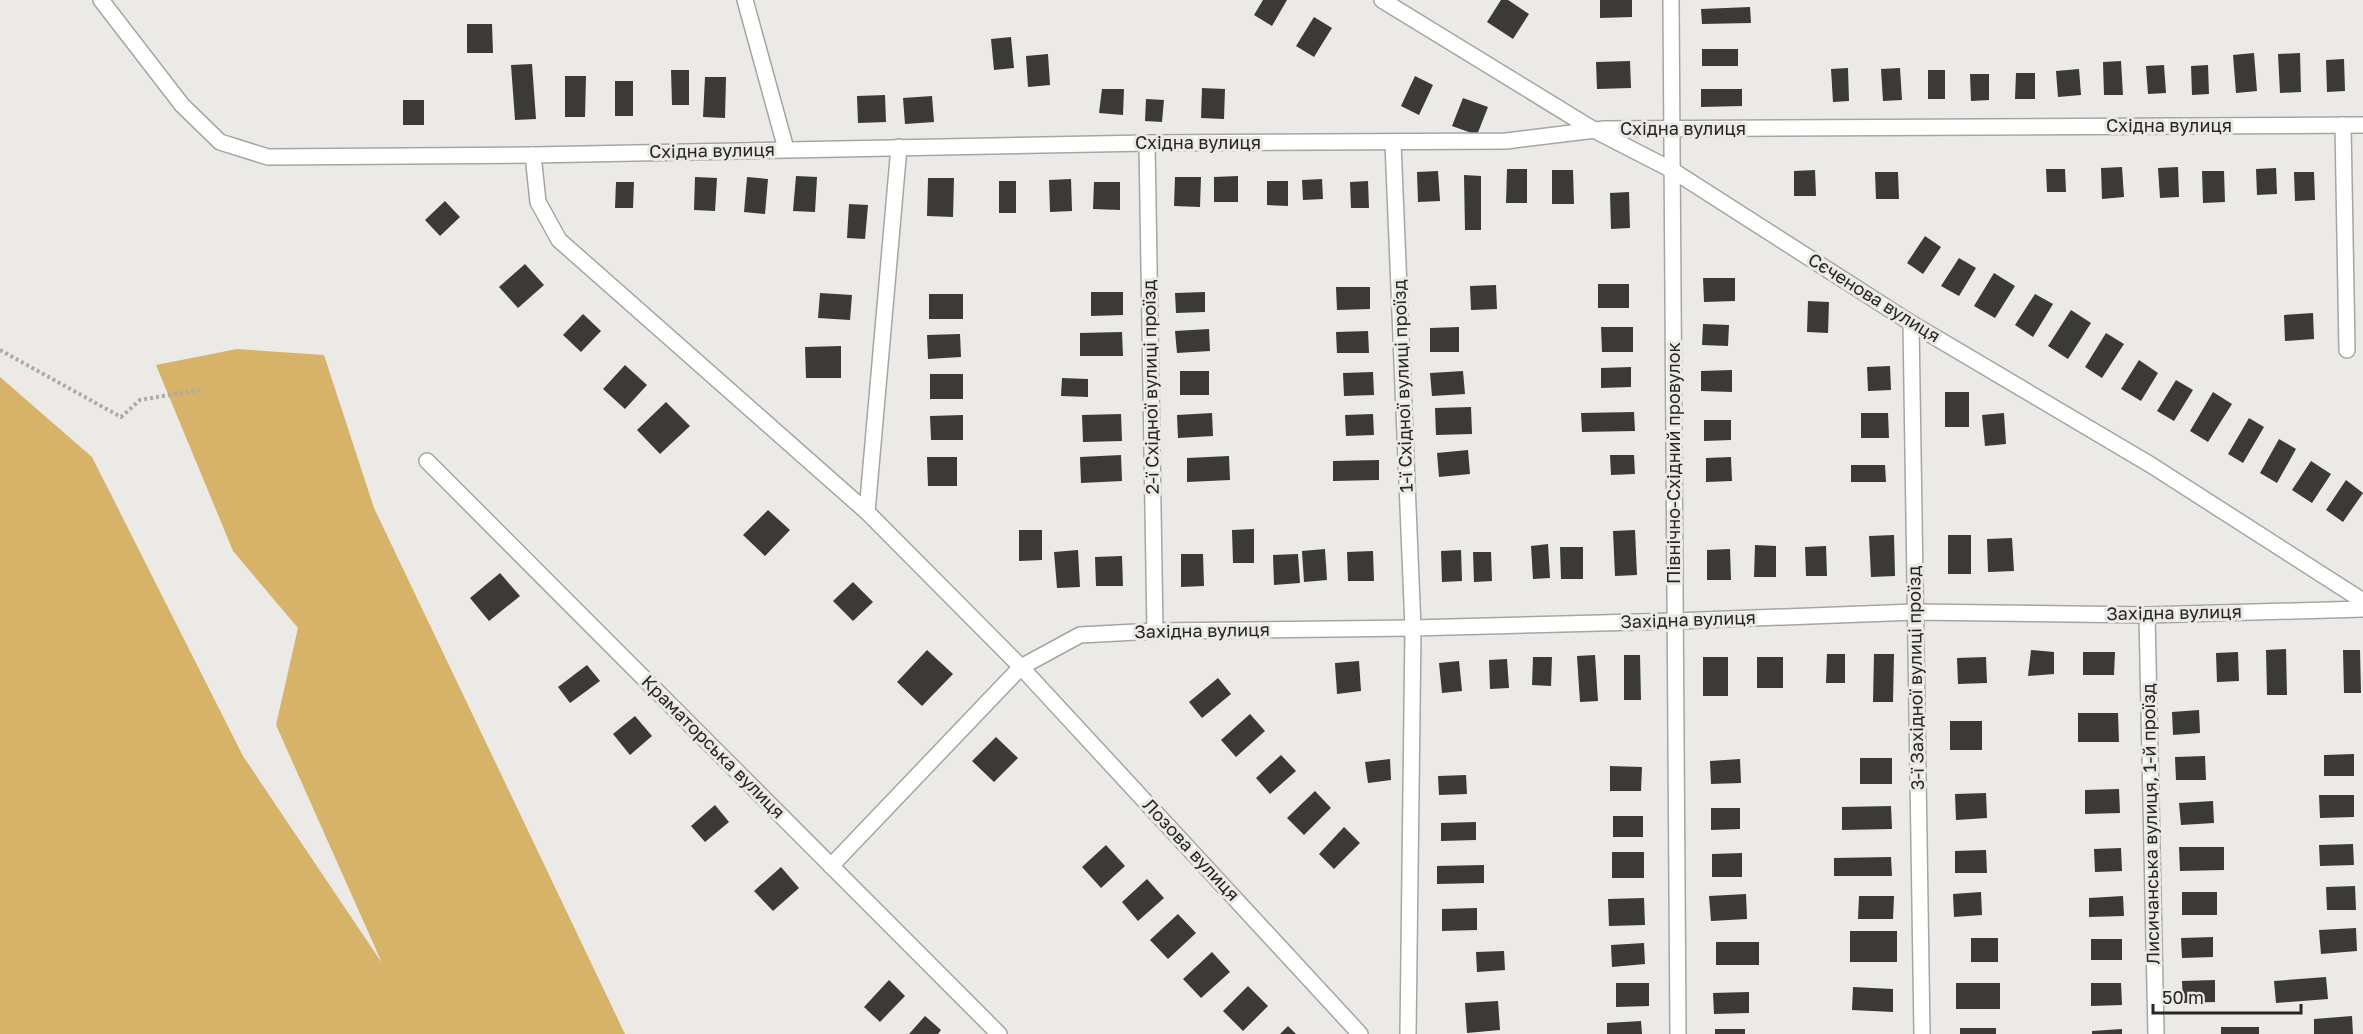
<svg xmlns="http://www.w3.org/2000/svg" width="2363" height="1034" font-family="'Golos Text',sans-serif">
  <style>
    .forest { fill: #d6b369 }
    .building { fill: #3b3a37 }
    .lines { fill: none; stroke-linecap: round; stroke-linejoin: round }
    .minor-casing { stroke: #a7a5a2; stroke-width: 18 }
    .path { stroke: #acaaa7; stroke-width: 4; stroke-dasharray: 3 3; stroke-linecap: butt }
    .minor { stroke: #fff; stroke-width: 15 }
    .labels { text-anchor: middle; stroke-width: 6; stroke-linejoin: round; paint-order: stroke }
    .street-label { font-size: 18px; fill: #272624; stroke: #eceae6 }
  </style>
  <rect width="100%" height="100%" fill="#eceae6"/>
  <path class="forest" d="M237 349 324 355 374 508 625 1034H0V377L92 457 243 756 382 963 276 725 298 628 233 551 156 365Z"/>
  <g class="building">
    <path d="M1263 0H1287L1272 26 1254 15Z"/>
    <path d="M1501 0H1508L1529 14 1513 39 1487 22Z"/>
    <path d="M1600 0H1632V17L1600 18Z"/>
    <path d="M1750 7 1751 23 1702 24 1701 9Z"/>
    <path d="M1314 17 1332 28 1314 57 1296 46Z"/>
    <path d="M467 24H492L493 53H467Z"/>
    <path d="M1011 37 1014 68 994 70 991 39Z"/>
    <rect x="1702" y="49" width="36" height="17"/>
    <path d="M2254 53 2257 91 2236 93 2233 55Z"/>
    <path d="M2300 53 2301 92 2280 93 2278 54Z"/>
    <path d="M1048 54 1050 85 1028 87 1026 56Z"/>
    <path d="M2344 59 2345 91 2327 92 2326 60Z"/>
    <path d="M1630 61 1631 88 1597 89 1596 62Z"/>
    <path d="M2121 61 2123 95H2104L2103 62Z"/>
    <path d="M532 64 536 119 515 120 511 65Z"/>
    <path d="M2164 65 2166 93 2148 94 2146 66Z"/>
    <path d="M2208 65 2209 94 2192 95 2191 66Z"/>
    <path d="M1848 68 1849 101 1833 102 1831 69Z"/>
    <path d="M1900 68 1902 100 1883 101 1881 69Z"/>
    <path d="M2079 69 2081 95 2058 97 2056 71Z"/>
    <path d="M671 70H689V105H672Z"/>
    <rect x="1928" y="70" width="17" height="29"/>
    <path d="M2016 73H2035V99H2015Z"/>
    <path d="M1970 74H1989V100L1971 101Z"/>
    <path d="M565 76H586L585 117H565Z"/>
    <path d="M1415 76 1433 85 1419 115 1401 106Z"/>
    <path d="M705 77H726L725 118 703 117Z"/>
    <rect x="615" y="81" width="18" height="35"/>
    <path d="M1202 88 1225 89 1224 119 1201 118Z"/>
    <path d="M1102 89H1124L1123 115 1099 113Z"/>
    <path d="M1701 89H1742V106L1701 107Z"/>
    <path d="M885 95 886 122 858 123 857 96Z"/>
    <path d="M932 96 934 122 905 124 903 98Z"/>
    <path d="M1463 98 1488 107 1477 135 1452 126Z"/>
    <path d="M1146 99 1164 100 1162 122 1145 121Z"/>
    <rect x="403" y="100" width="21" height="25"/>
    <path d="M2122 167 2124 197 2102 199 2101 168Z"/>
    <path d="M2178 167 2179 197 2160 198 2158 168Z"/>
    <path d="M2276 168 2277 194 2257 195 2256 169Z"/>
    <path d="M1507 169H1527V203H1506Z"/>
    <path d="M2046 169H2065L2066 192H2047Z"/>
    <path d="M1552 170H1573L1574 204H1552Z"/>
    <path d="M1815 170 1816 196H1794V171Z"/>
    <path d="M1438 171 1440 201 1418 202 1417 172Z"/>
    <path d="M2202 171H2224L2225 202 2203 203Z"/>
    <path d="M1875 172H1898L1899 199H1876Z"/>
    <path d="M2294 172H2314L2315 200 2295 201Z"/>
    <path d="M1464 175 1481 176V230H1465Z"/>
    <path d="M796 176 817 177 815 212 793 211Z"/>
    <path d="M1238 176V202H1214V177Z"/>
    <path d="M695 177 717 178 715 211 694 210Z"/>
    <path d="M747 177 768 179 765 214 744 212Z"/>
    <path d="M1175 177H1201L1200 207 1174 206Z"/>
    <path d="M928 178H954L953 217 927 216Z"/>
    <path d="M1071 179 1072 211 1050 212 1049 180Z"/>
    <path d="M1322 179 1323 199 1303 200 1302 180Z"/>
    <rect x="999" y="181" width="17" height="32"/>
    <path d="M1267 181H1288V206L1267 205Z"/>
    <path d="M1368 181 1369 208H1351L1350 182Z"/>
    <path d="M616 182H634L633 208H615Z"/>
    <path d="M1094 182H1120V210L1093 209Z"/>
    <path d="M1629 192 1630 228 1611 229 1610 193Z"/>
    <path d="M445 201 460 217 440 236 425 220Z"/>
    <path d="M849 204 868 205 865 239 847 238Z"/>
    <path d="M1925 236 1941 247 1923 274 1907 263Z"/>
    <path d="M1959 258 1976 268 1959 296 1941 286Z"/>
    <path d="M525 264 544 285 518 308 499 287Z"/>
    <path d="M1994 273 2015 286 1995 318 1974 306Z"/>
    <path d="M1703 278H1735V301L1704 302Z"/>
    <rect x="1598" y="284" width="31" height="24"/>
    <path d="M1496 285 1497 309 1471 310 1470 286Z"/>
    <path d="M1336 287H1370V309L1337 310Z"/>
    <path d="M1091 292H1123V315L1091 316Z"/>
    <path d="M1205 292V312L1176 313 1175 293Z"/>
    <path d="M820 293 852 295 850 320 818 318Z"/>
    <rect x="929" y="294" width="34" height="25"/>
    <path d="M2035 294 2053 304 2033 337 2015 325Z"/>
    <path d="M1808 301 1829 302 1828 333 1807 332Z"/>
    <path d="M2071 310 2091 323 2068 359 2048 346Z"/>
    <path d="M2313 313 2314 339 2285 341 2284 315Z"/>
    <path d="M583 314 601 331 581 352 563 335Z"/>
    <path d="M1703 324 1729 325 1728 346 1702 345Z"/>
    <path d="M1459 327V352H1430V328Z"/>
    <path d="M1601 327H1633V352H1602Z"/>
    <path d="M1209 329 1210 351 1177 353 1175 331Z"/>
    <path d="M1368 331 1369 353H1337L1336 332Z"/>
    <path d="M1122 332 1123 356H1080V333Z"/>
    <path d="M2106 333 2124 344 2102 378 2085 367Z"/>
    <path d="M960 334 961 357 928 359 927 335Z"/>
    <path d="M841 346V378H806L805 347Z"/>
    <path d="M2139 360 2158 373 2141 401 2121 389Z"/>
    <path d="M625 365 647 385 625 409 603 389Z"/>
    <path d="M1890 366 1891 390 1868 391 1867 367Z"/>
    <path d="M1631 367V387L1601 388V368Z"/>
    <path d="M1732 370V392L1701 391V371Z"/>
    <rect x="1180" y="371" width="29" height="24"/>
    <path d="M1463 371 1465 394 1432 396 1430 373Z"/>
    <path d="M1373 372 1374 395 1344 396 1343 373Z"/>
    <rect x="930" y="374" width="33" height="25"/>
    <path d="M1062 378 1088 379V397L1061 396Z"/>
    <path d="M2176 380 2193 390 2174 421 2157 411Z"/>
    <rect x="1945" y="392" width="24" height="35"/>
    <path d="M2213 392 2232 404 2208 442 2190 431Z"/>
    <path d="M666 402 690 426 660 454 637 430Z"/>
    <path d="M1471 407 1472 434 1436 435 1435 408Z"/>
    <path d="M1634 412 1635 431 1582 432 1581 413Z"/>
    <path d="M1212 413 1213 436 1178 438 1177 415Z"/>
    <path d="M1861 413H1888L1889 438H1861Z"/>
    <path d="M2004 413 2006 444 1985 446 1982 415Z"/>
    <path d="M1121 414 1122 441 1083 442 1082 415Z"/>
    <path d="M1373 414 1374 435 1346 436 1345 415Z"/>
    <path d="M963 415V440H931L930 416Z"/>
    <path d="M2249 418 2264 427 2243 463 2228 454Z"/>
    <path d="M1704 420H1731V440L1704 441Z"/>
    <path d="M2279 439 2296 449 2277 483 2260 473Z"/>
    <path d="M1468 450 1470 474 1439 477 1437 453Z"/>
    <path d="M1121 455 1122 481 1081 483 1080 457Z"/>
    <path d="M1610 455H1634L1635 474 1611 475Z"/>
    <path d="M1229 456 1230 480 1187 482V458Z"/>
    <path d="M927 457H957V486H928Z"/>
    <path d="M1731 457 1732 481 1706 482V458Z"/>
    <path d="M1379 460V480L1333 481V461Z"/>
    <path d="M2311 461 2331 474 2312 503 2292 490Z"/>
    <path d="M1851 465H1885L1886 482H1851Z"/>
    <path d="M2346 480 2363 493 2343 522 2326 510Z"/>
    <path d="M768 510 790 530 765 556 743 535Z"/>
    <path d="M1254 529V563H1233L1232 530Z"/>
    <path d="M1019 530H1042V560L1019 561Z"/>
    <path d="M1635 530 1637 575 1615 576 1613 531Z"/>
    <path d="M1894 535 1895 576 1871 577 1869 536Z"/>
    <rect x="1948" y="535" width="23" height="39"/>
    <path d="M2012 538 2014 571 1988 572 1987 539Z"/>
    <path d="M1548 544 1550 578 1533 579 1531 546Z"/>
    <path d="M1755 545 1776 546V577H1754Z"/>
    <path d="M1826 546 1827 576H1806L1805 547Z"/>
    <path d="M1560 547H1583V579H1561Z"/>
    <path d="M1325 549 1327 580 1304 582 1302 551Z"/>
    <path d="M1730 549 1731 580H1707V550Z"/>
    <path d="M1078 550 1080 587 1057 588 1054 552Z"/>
    <path d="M1461 550 1462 581 1442 582 1441 551Z"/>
    <path d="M1373 551 1374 581H1348L1347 552Z"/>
    <path d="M1473 552H1491L1492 581 1474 582Z"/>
    <path d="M1181 554H1203L1204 586 1181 587Z"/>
    <path d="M1298 554 1300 583 1274 585 1273 555Z"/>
    <path d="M1122 556 1123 586H1096L1095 557Z"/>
    <path d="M500 573 520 596 489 621 470 598Z"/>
    <path d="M853 582 873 602 853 621 833 601Z"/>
    <path d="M2286 649 2287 695H2267L2266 650Z"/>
    <path d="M927 650 953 674 922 706 897 682Z"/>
    <path d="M2031 650 2054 652V674L2028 676Z"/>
    <path d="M2343 650H2360L2361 693H2344Z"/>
    <path d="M2083 652H2115L2114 675H2083Z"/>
    <path d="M2238 652 2239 681 2217 682 2216 653Z"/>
    <path d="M1827 654H1845V683H1826Z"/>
    <path d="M1874 654H1894L1893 702H1873Z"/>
    <path d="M1595 655 1598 701 1580 702 1577 656Z"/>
    <path d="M1624 655H1640L1641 700H1624Z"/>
    <path d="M1533 657H1552L1551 686 1532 685Z"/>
    <rect x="1703" y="657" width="25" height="39"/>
    <rect x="1757" y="657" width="26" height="31"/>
    <path d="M1986 657 1987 683 1958 684 1957 658Z"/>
    <path d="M1507 659 1509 688 1490 689 1489 660Z"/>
    <path d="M1359 661 1361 691 1337 694 1335 663Z"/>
    <path d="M1459 661 1462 691 1442 693 1439 663Z"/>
    <path d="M587 665 600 681 570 703 558 687Z"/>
    <path d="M1218 678 1231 694 1202 718 1189 702Z"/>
    <path d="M2199 710 2200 733 2173 735 2172 712Z"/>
    <path d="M2078 713H2118L2119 742H2078Z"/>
    <path d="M1250 714 1265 731 1236 757 1221 740Z"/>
    <path d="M635 716 652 736 630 755 613 734Z"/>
    <rect x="1950" y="721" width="32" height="29"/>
    <path d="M996 737 1018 758 994 782 972 761Z"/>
    <path d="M2354 754V776H2324V755Z"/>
    <path d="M1281 755 1296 771 1270 794 1256 778Z"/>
    <path d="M2205 756 2206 780H2176L2175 757Z"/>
    <rect x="1860" y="758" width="32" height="26"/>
    <path d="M1390 759 1391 780 1368 783 1365 762Z"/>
    <path d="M1740 759 1741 783 1711 784 1710 761Z"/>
    <path d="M1610 766 1642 767 1641 791H1610Z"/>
    <path d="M1466 775 1467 794 1439 795 1438 776Z"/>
    <path d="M2119 789 2120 813 2085 814V790Z"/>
    <path d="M1315 791 1331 808 1304 835 1287 818Z"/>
    <path d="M1986 793 1987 818 1956 820 1955 794Z"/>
    <path d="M2319 795H2354V817L2320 818Z"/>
    <path d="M2213 801 2214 823 2181 825 2179 803Z"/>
    <path d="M715 805 729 822 705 842 691 826Z"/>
    <path d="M1891 806 1892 829 1842 830V807Z"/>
    <path d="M1711 808H1740V829L1711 830Z"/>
    <rect x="1613" y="816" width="30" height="21"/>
    <path d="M1476 822V840L1441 841V823Z"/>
    <path d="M1344 827 1360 843 1334 869 1319 854Z"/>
    <path d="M2353 844 2354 865 2320 866 2319 845Z"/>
    <path d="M1106 845 1125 866 1101 888 1082 867Z"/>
    <path d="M2179 847H2224V870L2180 871Z"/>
    <path d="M2121 848 2122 871 2095 872 2094 849Z"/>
    <path d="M1986 850 1987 873H1955V851Z"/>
    <rect x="1612" y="852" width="32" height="26"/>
    <path d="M1742 853V877H1712V854Z"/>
    <path d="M1891 857 1892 876H1834V858Z"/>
    <path d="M1484 865V883L1437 884V866Z"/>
    <path d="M781 867 799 888 773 911 754 891Z"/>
    <path d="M1147 879 1164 898 1138 921 1122 902Z"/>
    <path d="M2355 886 2356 910H2327L2326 887Z"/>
    <path d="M1981 892 1982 915 1954 917 1953 894Z"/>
    <rect x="2182" y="892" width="35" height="23"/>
    <path d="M1746 894 1747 919 1711 921 1709 896Z"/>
    <path d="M1859 896H1894L1893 919H1858Z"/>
    <path d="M2123 896 2124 916 2089 917V898Z"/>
    <path d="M1644 898 1645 925 1609 926 1608 899Z"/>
    <path d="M1477 908V930L1442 931V909Z"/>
    <path d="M1178 914 1196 933 1168 959 1150 940Z"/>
    <path d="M2356 928 2357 951 2321 954 2319 930Z"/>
    <rect x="1850" y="931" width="47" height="31"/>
    <path d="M2213 937V957L2182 958 2181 938Z"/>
    <rect x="1971" y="938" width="27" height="24"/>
    <rect x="2091" y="939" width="31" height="21"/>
    <rect x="1716" y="942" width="43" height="23"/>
    <path d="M1644 943 1645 964 1612 967 1611 945Z"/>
    <path d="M1504 951 1505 970 1477 972 1476 952Z"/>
    <path d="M1212 952 1230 972 1201 998 1183 979Z"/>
    <path d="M2326 977 2328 999 2276 1003 2274 981Z"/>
    <path d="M889 980 905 996 880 1022 864 1007Z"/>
    <path d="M2215 980V1002L2183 1003 2182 981Z"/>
    <path d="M1616 983H1649V1006L1616 1007Z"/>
    <rect x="1956" y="983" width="44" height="26"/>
    <path d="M2091 983H2121L2122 1005 2091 1006Z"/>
    <path d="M1248 986 1268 1006 1243 1031 1223 1011Z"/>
    <path d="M1853 987 1893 989V1012L1852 1010Z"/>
    <path d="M1749 992V1013L1714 1014 1713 993Z"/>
    <path d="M1498 1001 1500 1030 1467 1033 1465 1003Z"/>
    <path d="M925 1016 941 1030 938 1034H909Z"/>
    <path d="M2352 1016 2353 1034H2314V1019Z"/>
    <path d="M1641 1021 1642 1034H1607V1023Z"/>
    <path d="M1288 1026 1296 1034H1280Z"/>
    <rect x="2221" y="1027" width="38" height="7"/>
    <rect x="1960" y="1028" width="36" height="6"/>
    <rect x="1715" y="1029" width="30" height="5"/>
    <path d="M2122 1029V1034H2092V1031Z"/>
  </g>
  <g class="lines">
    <defs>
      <g id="minor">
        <path d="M101 0 182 105 220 142 268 157 533 155 1147 143 1506 141 1604 129 2363 125"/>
        <path d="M745 0 786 149"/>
        <path d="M1382 0 1594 130 1672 170 1911 323 2151 465 2363 601"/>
        <path d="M1671 0 1678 1034"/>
        <path d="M2343 125 2347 350"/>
        <path d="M1147 143 1155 631"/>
        <path d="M1393 143 1413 628 1408 1034"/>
        <path d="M533 155 538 202 559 240 867 512 1021 667 1360 1034"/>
        <path d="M1911 323 1922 1034"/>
        <path d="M427 461 999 1034"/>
        <path d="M867 512 899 147"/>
        <path d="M2147 615 2156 1034"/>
        <path d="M831 866 1021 667 1080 635 1155 631 1413 628 1675 621 1915 612 2147 615 2363 609"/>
      </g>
    </defs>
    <use href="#minor" class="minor-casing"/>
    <path class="path" d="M0 350 121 417 140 400 199 390"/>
    <use href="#minor" class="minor"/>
  </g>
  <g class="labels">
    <g class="street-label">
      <text x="2169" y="132">Східна вулиця</text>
      <text x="1683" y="135">Східна вулиця</text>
      <text x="1198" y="149">Східна вулиця</text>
      <text transform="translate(712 151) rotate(-1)" y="6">Східна вулиця</text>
      <text transform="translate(1874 298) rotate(32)" y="6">Сєченова вулиця</text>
      <text transform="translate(1403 386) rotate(-92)" y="6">1-ї Східної вулиці проїзд</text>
      <text transform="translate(1151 387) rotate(-91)" y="6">2-ї Східної вулиці проїзд</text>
      <text transform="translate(1674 463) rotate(-90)" y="6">Північно-Східний провулок</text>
      <text transform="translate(2174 613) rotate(-1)" y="6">Західна вулиця</text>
      <text transform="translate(1688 620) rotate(-2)" y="6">Західна вулиця</text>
      <text transform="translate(1202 631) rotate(-1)" y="6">Західна вулиця</text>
      <text transform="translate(1916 678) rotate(-91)" y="6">3-ї Західної вулиці проїзд</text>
      <text transform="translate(713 747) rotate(45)" y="6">Краматорська вулиця</text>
      <text transform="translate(2151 824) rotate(-91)" y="6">Лисичанська вулиця, 1-й проїзд</text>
      <text transform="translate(1191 850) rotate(47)" y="6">Лозова вулиця</text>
    </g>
  </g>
  <path d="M2153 1004v9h148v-9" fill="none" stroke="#272624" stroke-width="3"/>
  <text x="2162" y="1004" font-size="18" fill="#272624" stroke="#eceae6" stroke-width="4.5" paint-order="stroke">50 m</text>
</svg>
